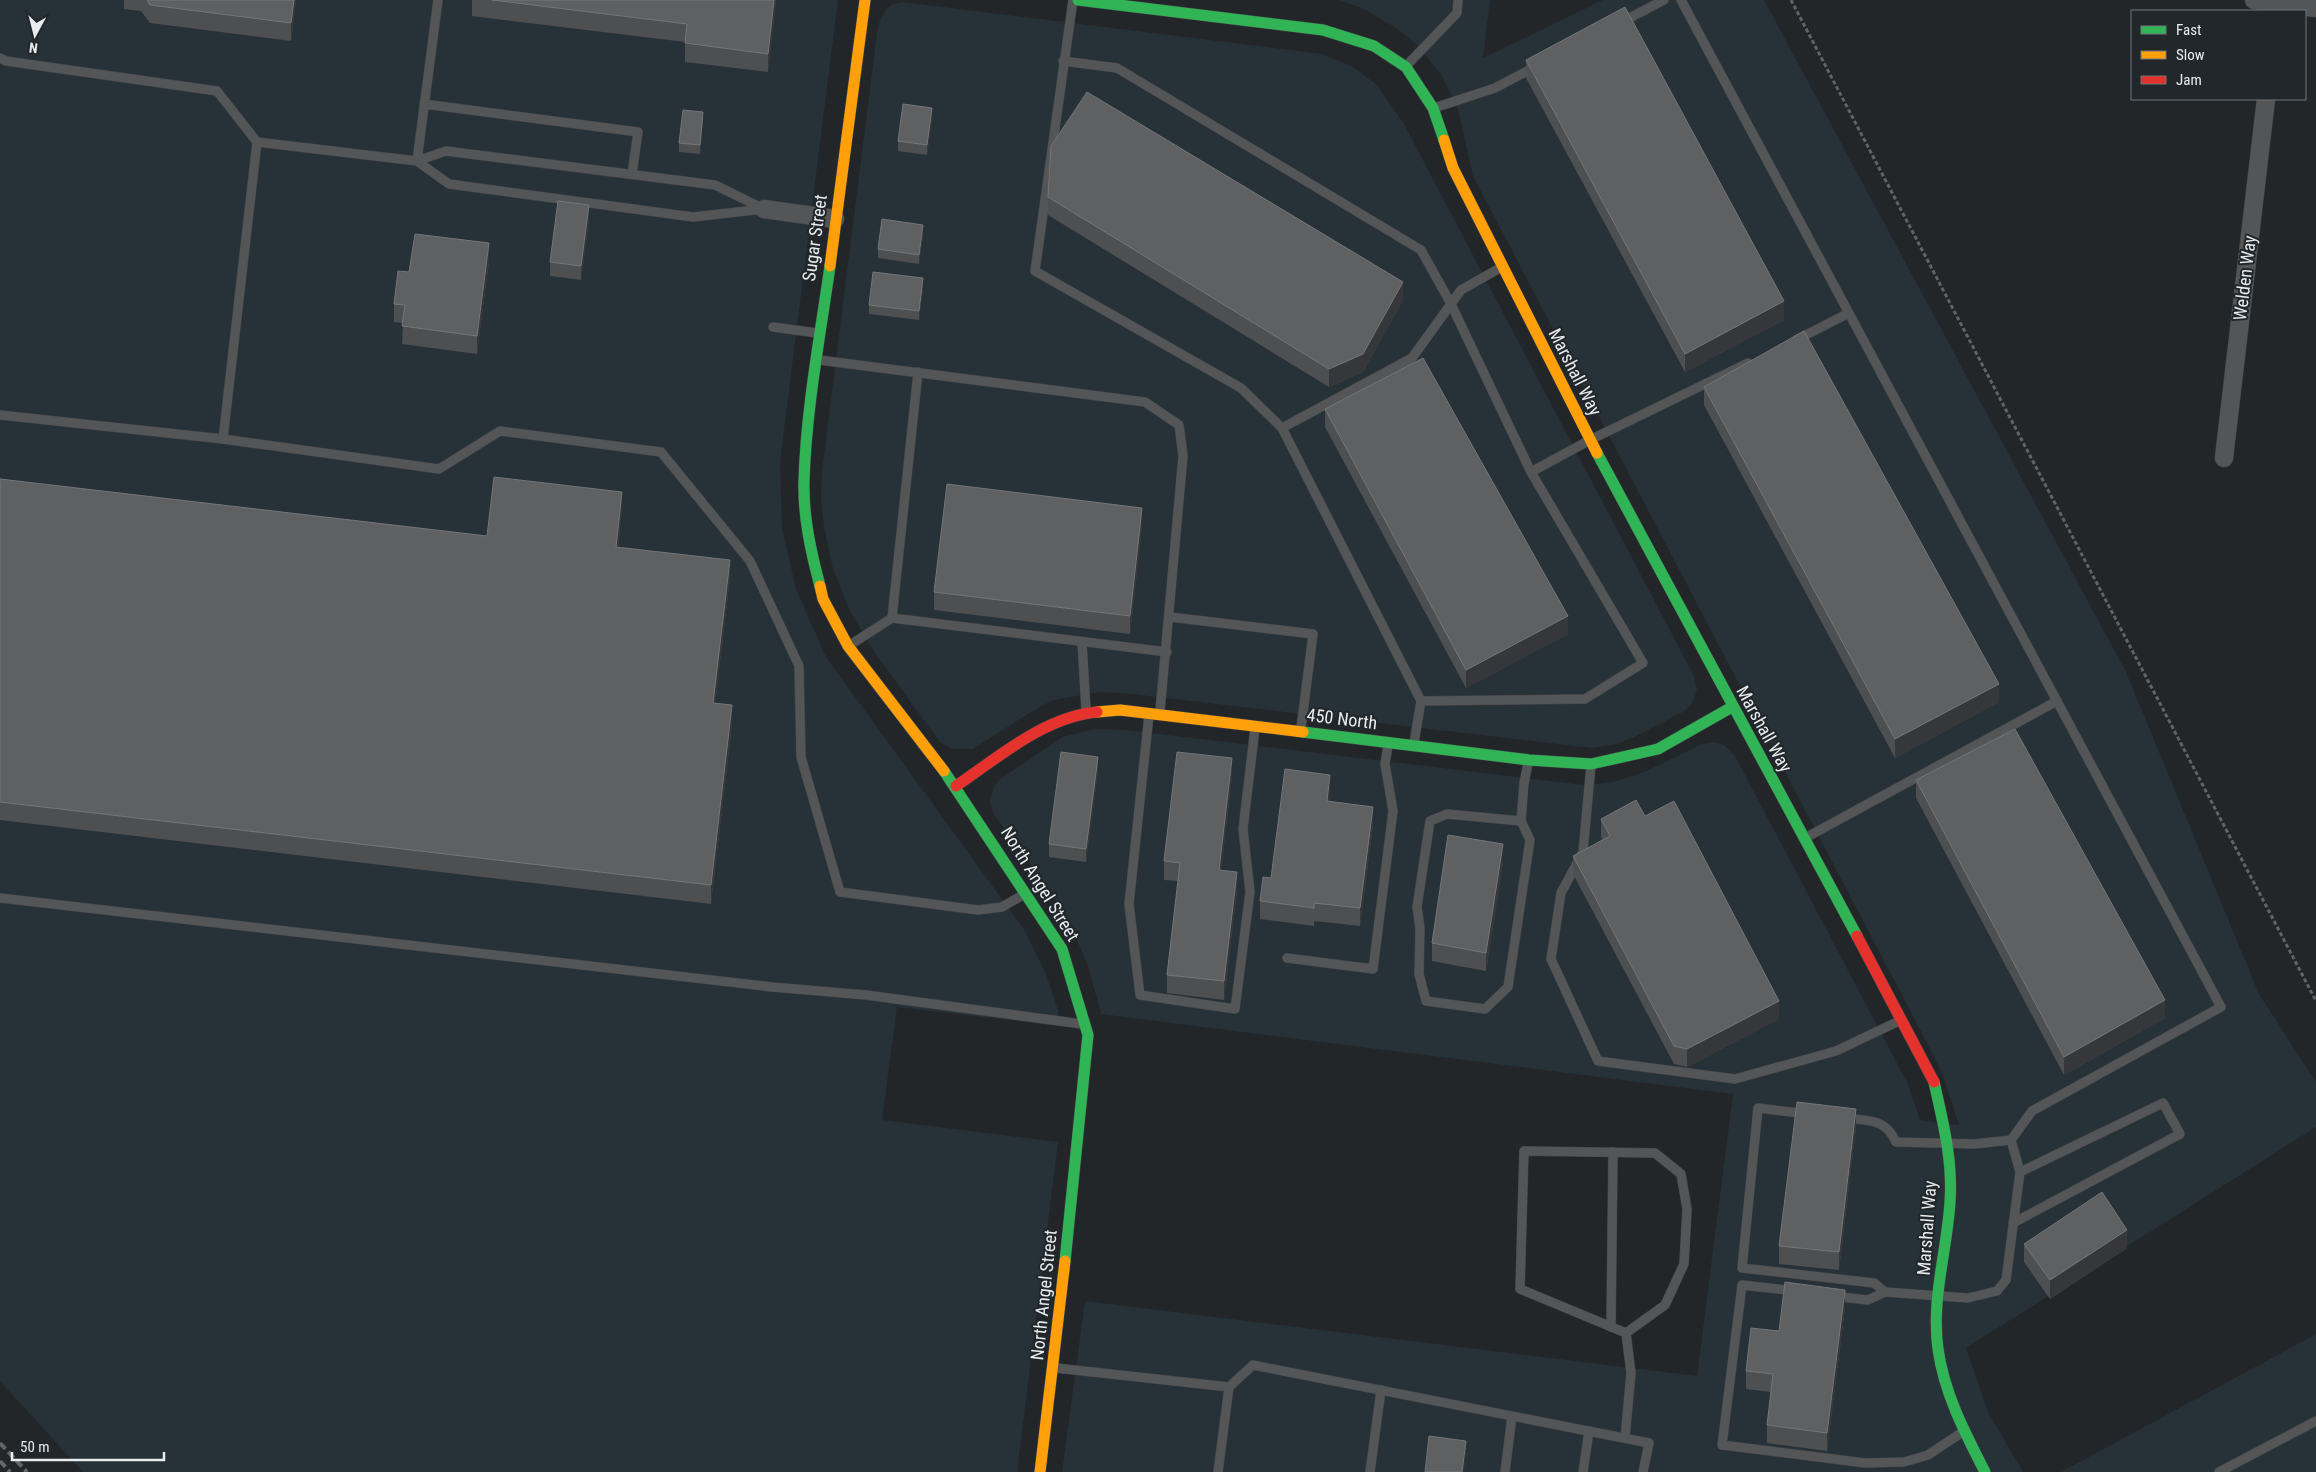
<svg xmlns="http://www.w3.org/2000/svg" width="2316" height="1472" font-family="'Roboto Condensed',sans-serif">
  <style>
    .built { fill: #273138 }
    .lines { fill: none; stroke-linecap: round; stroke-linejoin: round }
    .lane-casing { stroke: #414446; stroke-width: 10 }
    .street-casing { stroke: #414446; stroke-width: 19 }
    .fast-casing { stroke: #414446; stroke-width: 12 }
    .slow-casing { stroke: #414446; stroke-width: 12 }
    .jam-casing { stroke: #414446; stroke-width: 12 }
    .path { stroke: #616364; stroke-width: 3; stroke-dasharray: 4 2.5; stroke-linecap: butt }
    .lane { stroke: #535557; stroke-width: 9 }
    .street { stroke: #535557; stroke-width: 18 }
    .fast { stroke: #30b455; stroke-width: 11 }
    .slow { stroke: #ff9f0a; stroke-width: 11 }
    .jam { stroke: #e5322d; stroke-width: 11 }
    .rail { stroke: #636566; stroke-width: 4; stroke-dasharray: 8 4; stroke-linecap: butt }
    .wall { fill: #4e4f51 }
    .shaded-wall { fill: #36373a }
    .building { fill: #5e6062; stroke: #747678 }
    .labels { text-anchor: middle; stroke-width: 4; stroke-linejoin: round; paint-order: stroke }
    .street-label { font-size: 18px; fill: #e8ecef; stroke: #21272b }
  </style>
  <rect width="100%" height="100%" fill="#232629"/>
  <g class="built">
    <path d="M0 0H838L780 462 782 528 796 589 826 657 1025 931 1046 974 1058 1010 1060 1026 897 1007 882 1120 1058 1142 1017 1472H83L0 1381Z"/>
    <path d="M1338 0H1490L1483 58 1603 0H1764L2126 672 2259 994 2316 1082V1127L1966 1348 1988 1412 2023 1472H1062L1085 1301 1697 1376 1733 1094 1101 1014 1088 966 1071 926 1050 891 993 813 990 802 993 788 999 780 1063 737 1094 729 1126 730 1584 785 1614 782 1642 773 1702 744 1715 742 1724 745 1735 756 1908 1084 1920 1120 1959 1125 1942 1073 1926 1041 1473 176 1458 109 1442 76 1419 47 1398 29 1362 8Z"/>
    <path d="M902 2 1322 54 1353 67 1377 85 1404 124 1694 676 1697 690 1692 704 1683 712 1634 737 1617 744 1592 748 1132 694 1101 692 1053 700 1026 715 973 749H952L940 742 875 653 851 613 833 569 824 527 821 499 822 471 877 33 880 20 886 9 893 4Z"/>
    <path d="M2316 1334V1472H2061Z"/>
  </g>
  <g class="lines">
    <defs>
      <g id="lane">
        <path d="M1073 0 1035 271 1241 388 1282 428 1421 701 1414 743"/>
        <path d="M1681 0 2221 1007 2032 1111 2011 1140"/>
        <path d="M1620 23 1664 0"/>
        <path d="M0 58 6 61 217 91 257 142"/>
        <path d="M1063 61 1117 68 1421 250 1450 302 1531 472 1643 663 1585 699 1421 701"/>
        <path d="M1407 65 1457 13 1458 0"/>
        <path d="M424 104 638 132 632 174"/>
        <path d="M1434 108 1495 88 1535 67"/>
        <path d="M417 161 449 184 693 217 764 209"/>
        <path d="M417 161 438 0"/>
        <path d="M773 327 817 333"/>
        <path d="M1796 340 1849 313"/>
        <path d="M819 360 1145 402 1179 425 1183 456 1160 711"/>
        <path d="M0 415 223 439 439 469 500 431 661 452 750 561 799 666 801 757 840 892 978 910 1002 907 1023 895"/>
        <path d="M1282 428 1412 358 1461 290 1500 268"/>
        <path d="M223 439 257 142 417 161 446 151 715 185 764 209"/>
        <path d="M1531 472 1590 440 1748 363"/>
        <path d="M1170 617 1313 634 1301 728"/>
        <path d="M892 618 918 372"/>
        <path d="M1082 642 1086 710"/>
        <path d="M850 645 892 618 1167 652"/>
        <path d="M1149 715 1129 904 1140 995 1235 1009 1250 892 1243 829 1255 728"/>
        <path d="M1591 765 1583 852 1561 893 1551 959 1598 1061 1735 1079 1836 1051 1899 1021"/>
        <path d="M1521 821 1447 814 1430 821 1417 907 1420 928 1419 974 1426 1001 1485 1009 1508 987 1530 840 1521 821 1524 783 1528 763"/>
        <path d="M1807 837 2057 701"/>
        <path d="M0 898 772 987 866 995 1082 1024"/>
        <path d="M1287 958 1373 969 1393 811 1385 764 1388 745"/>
        <path d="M1807 1114 1758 1108 1742 1268 1874 1283 1885 1292"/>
        <path d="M2013 1223 2180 1134 2163 1103 2020 1172"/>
        <path d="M1796 1291 1742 1285 1722 1445 1865 1463 1904 1462 1928 1455 1964 1431"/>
        <path d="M1833 1296 1868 1300 1885 1292 1968 1298 1997 1291 2006 1280 2020 1172 2011 1140 1974 1144 1896 1142C1885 1118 1869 1121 1845 1118"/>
        <path d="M1611 1327 1613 1152"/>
        <path d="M1056 1368 1229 1387 1218 1472"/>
        <path d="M1229 1387 1253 1365 1649 1443 1643 1472"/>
        <path d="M1625 1438 1631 1373 1626 1333 1520 1289 1524 1151 1655 1153 1681 1174 1687 1209 1684 1264 1665 1305 1626 1333"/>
        <path d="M1370 1472 1381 1390"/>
        <path d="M1505 1472 1512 1416"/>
        <path d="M1583 1472 1589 1431"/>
        <path d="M2219 1472 2316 1421"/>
      </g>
      <g id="street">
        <path d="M2254 0 2316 8"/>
        <path d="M764 209 835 219"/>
        <path d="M2224 458 2266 99"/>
      </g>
      <g id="fast">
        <path d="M1078 0 1323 30 1374 46 1406 67 1433 108 1444 140"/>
        <path d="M1597 453 1857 936"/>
        <path d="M820 586C811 552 803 517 804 481 806 410 820 337 830 266"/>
        <path d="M1303 732 1529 760 1591 764 1658 749 1732 707"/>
        <path d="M944 771 1062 949 1088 1035 1065 1261"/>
        <path d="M1934 1082C1943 1122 1953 1161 1950 1202 1947 1251 1931 1299 1938 1349 1944 1393 1965 1433 1985 1472"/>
      </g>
      <g id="slow">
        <path d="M1444 140 1453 168 1597 453"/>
        <path d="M830 266 865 0"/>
        <path d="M820 586 823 599 848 646 944 771"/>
        <path d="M1097 712 1120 710 1303 732"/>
        <path d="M1040 1472 1065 1261"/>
      </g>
      <g id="jam">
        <path d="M956 786C999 757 1044 717 1097 712"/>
        <path d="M1857 936 1934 1082"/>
      </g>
    </defs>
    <use href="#lane" class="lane-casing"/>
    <use href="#street" class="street-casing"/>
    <use href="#fast" class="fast-casing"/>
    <use href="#slow" class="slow-casing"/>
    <use href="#jam" class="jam-casing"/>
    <path class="path" d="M1791 0 2316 1001"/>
    <use href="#lane" class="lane"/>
    <use href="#street" class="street"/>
    <use href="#fast" class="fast"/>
    <use href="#slow" class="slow"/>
    <use href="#jam" class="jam"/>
    <g class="rail">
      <path d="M0 1443 27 1472"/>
      <path d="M0 1461 10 1472"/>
    </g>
  </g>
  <g class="wall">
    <path d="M124 0H296L291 41 150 23 141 11 124 9Z"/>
    <path d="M472 0H776L768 72 685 62V42L472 16Z"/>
    <path d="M1526 60 1784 320 1685 372 1526 78Z"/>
    <path d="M932 117 927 155 898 151V141Z"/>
    <path d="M703 121 700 154 679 152V143Z"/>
    <path d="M1048 197 1403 300 1363 372 1329 387 1048 215Z"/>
    <path d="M589 219 581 280 550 276V262Z"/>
    <path d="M923 234 919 264 878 258V249Z"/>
    <path d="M489 261 477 354 402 344 403 323 394 322V304L409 272Z"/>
    <path d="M923 288 919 320 869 314V305Z"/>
    <path d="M1704 387 1999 702 1895 758 1704 405Z"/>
    <path d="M1325 409 1568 634 1466 688 1325 427Z"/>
    <path d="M0 479 487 536 622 510 618 547 730 578 715 704 732 724 711 904 0 820Z"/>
    <path d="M1142 526 1130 634 934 610V592Z"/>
    <path d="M1098 770 1086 862 1049 857V844Z"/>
    <path d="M1232 776 1221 870 1237 890 1224 1000 1167 993V975L1178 881 1164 880V861Z"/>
    <path d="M1916 780 2165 1018 2064 1075 1916 798Z"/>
    <path d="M1330 793 1329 801 1373 825 1360 926 1314 921V926L1260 919V901L1271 878Z"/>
    <path d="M1645 816 1779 1019 1687 1067 1674 1064 1573 874V856L1602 840 1601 837V819Z"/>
    <path d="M1503 862 1486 971 1432 961V943Z"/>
    <path d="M1856 1127 1839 1270 1779 1264V1246Z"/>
    <path d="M2024 1244 2127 1248 2050 1299 2024 1262Z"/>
    <path d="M1845 1308 1827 1451 1767 1443V1425L1771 1392 1746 1389V1371L1779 1331Z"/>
  </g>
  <g class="shaded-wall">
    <path d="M294 0H296L291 41V23Z"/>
    <path d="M774 0H776L768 72V54Z"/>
    <path d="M932 108V117L927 155V145Z"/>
    <path d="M703 112V121L700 154V145Z"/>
    <path d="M589 205V219L581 280V266Z"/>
    <path d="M923 225V234L919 264V255Z"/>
    <path d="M489 243V261L477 354V336Z"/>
    <path d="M923 278V288L919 320V311Z"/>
    <path d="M1403 282V300L1363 372 1329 387V369Z"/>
    <path d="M1784 301V320L1685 372V354Z"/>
    <path d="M622 492V510L616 565V547Z"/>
    <path d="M1142 508V526L1130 634V616Z"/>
    <path d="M730 560V578L713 722V703Z"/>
    <path d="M1568 616V634L1466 688V670Z"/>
    <path d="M1999 684V702L1895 758V739Z"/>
    <path d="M732 705V724L711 904V885Z"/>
    <path d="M1098 757V770L1086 862V849Z"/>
    <path d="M1232 758V776L1219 888V870Z"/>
    <path d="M1330 775V793L1327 819V801Z"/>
    <path d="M1373 807V825L1360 926V908Z"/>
    <path d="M1503 844V862L1486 971V953Z"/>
    <path d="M1237 872V890L1224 1000V981Z"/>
    <path d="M2165 1000V1018L2064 1075V1057Z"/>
    <path d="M1779 1001V1019L1687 1067V1049Z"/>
    <path d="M1856 1109V1127L1839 1270V1252Z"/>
    <path d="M2127 1230V1248L2050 1299V1280Z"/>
    <path d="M1845 1290V1308L1827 1451V1433Z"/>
    <path d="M1466 1441V1455L1464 1472H1462Z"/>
  </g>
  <g class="building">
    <path d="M147 0H294L291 23 150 5Z"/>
    <path d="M492 0H774L768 54 685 43 687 24Z"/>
    <path d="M1625 7 1784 301 1685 354 1526 60Z"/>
    <path d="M1087 92 1403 282 1363 354 1329 369 1048 197 1051 146Z"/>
    <path d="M903 104 932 108 927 145 898 141Z"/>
    <path d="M683 110 703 112 700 145 679 143Z"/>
    <path d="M558 201 589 205 581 266 550 262Z"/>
    <path d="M882 219 923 225 919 255 878 249Z"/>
    <path d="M415 234 489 243 477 336 402 326 405 305 394 304 398 271 409 272Z"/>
    <path d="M873 272 923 278 919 311 869 305Z"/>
    <path d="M1804 331 1999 684 1895 739 1704 387Z"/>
    <path d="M1423 358 1568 616 1466 670 1325 409Z"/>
    <path d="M494 477 622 492 616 547 730 560 713 703 732 705 711 885 0 802V479L487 536Z"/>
    <path d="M947 484 1142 508 1130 616 934 592Z"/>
    <path d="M2015 729 2165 1000 2064 1057 1916 780Z"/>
    <path d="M1061 752 1098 757 1086 849 1049 844Z"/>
    <path d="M1177 752 1232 758 1219 870 1237 872 1224 981 1167 975 1180 863 1164 861Z"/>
    <path d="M1285 769 1330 775 1327 801 1373 807 1360 908 1314 903V908L1260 901 1263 877 1271 878Z"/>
    <path d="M1636 800 1645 816 1674 801 1779 1001 1687 1049 1674 1046 1573 856 1610 836 1601 819Z"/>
    <path d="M1448 835 1503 844 1486 953 1432 943Z"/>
    <path d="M1797 1102 1856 1109 1839 1252 1779 1246Z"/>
    <path d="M2102 1192 2127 1230 2050 1280 2024 1244Z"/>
    <path d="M1785 1282 1845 1290 1827 1433 1767 1425 1773 1374 1746 1371 1751 1328 1779 1331Z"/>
    <path d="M1429 1436 1466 1441 1462 1472H1425Z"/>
  </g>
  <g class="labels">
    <g class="street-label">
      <text transform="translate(815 238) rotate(-82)" y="6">Sugar Street</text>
      <text transform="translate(2245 278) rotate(-83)" y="6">Welden Way</text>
      <text transform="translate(1575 372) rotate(63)" y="6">Marshall Way</text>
      <text transform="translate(1342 719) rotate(7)" y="6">450 North</text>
      <text transform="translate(1764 729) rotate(61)" y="6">Marshall Way</text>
      <text transform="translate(1040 884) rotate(58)" y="6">North Angel Street</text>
      <text transform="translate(1927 1228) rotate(-86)" y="6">Marshall Way</text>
      <text transform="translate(1044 1295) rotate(-84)" y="6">North Angel Street</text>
    </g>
  </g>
  <rect x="2131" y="10" width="175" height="90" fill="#21272b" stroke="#717679"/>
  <rect x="2141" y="26" width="25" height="8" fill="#30b455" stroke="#717679"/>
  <text x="2176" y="35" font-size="15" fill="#e8ecef">Fast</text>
  <rect x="2141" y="51" width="25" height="8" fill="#ff9f0a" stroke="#717679"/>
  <text x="2176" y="60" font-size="15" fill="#e8ecef">Slow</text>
  <rect x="2141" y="76" width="25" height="8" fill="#e5322d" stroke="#717679"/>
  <text x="2176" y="85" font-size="15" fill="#e8ecef">Jam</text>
  <g transform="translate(35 35) rotate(187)" stroke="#21272b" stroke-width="4" paint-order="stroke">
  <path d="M0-4L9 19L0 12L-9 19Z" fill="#e8ecef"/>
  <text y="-8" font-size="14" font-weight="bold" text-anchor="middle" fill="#e8ecef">N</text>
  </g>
  <path d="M12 1452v8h152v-8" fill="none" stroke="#e8ecef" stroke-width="2.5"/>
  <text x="20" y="1452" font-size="15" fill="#e8ecef" stroke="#21272b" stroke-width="4" paint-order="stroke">50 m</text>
</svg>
